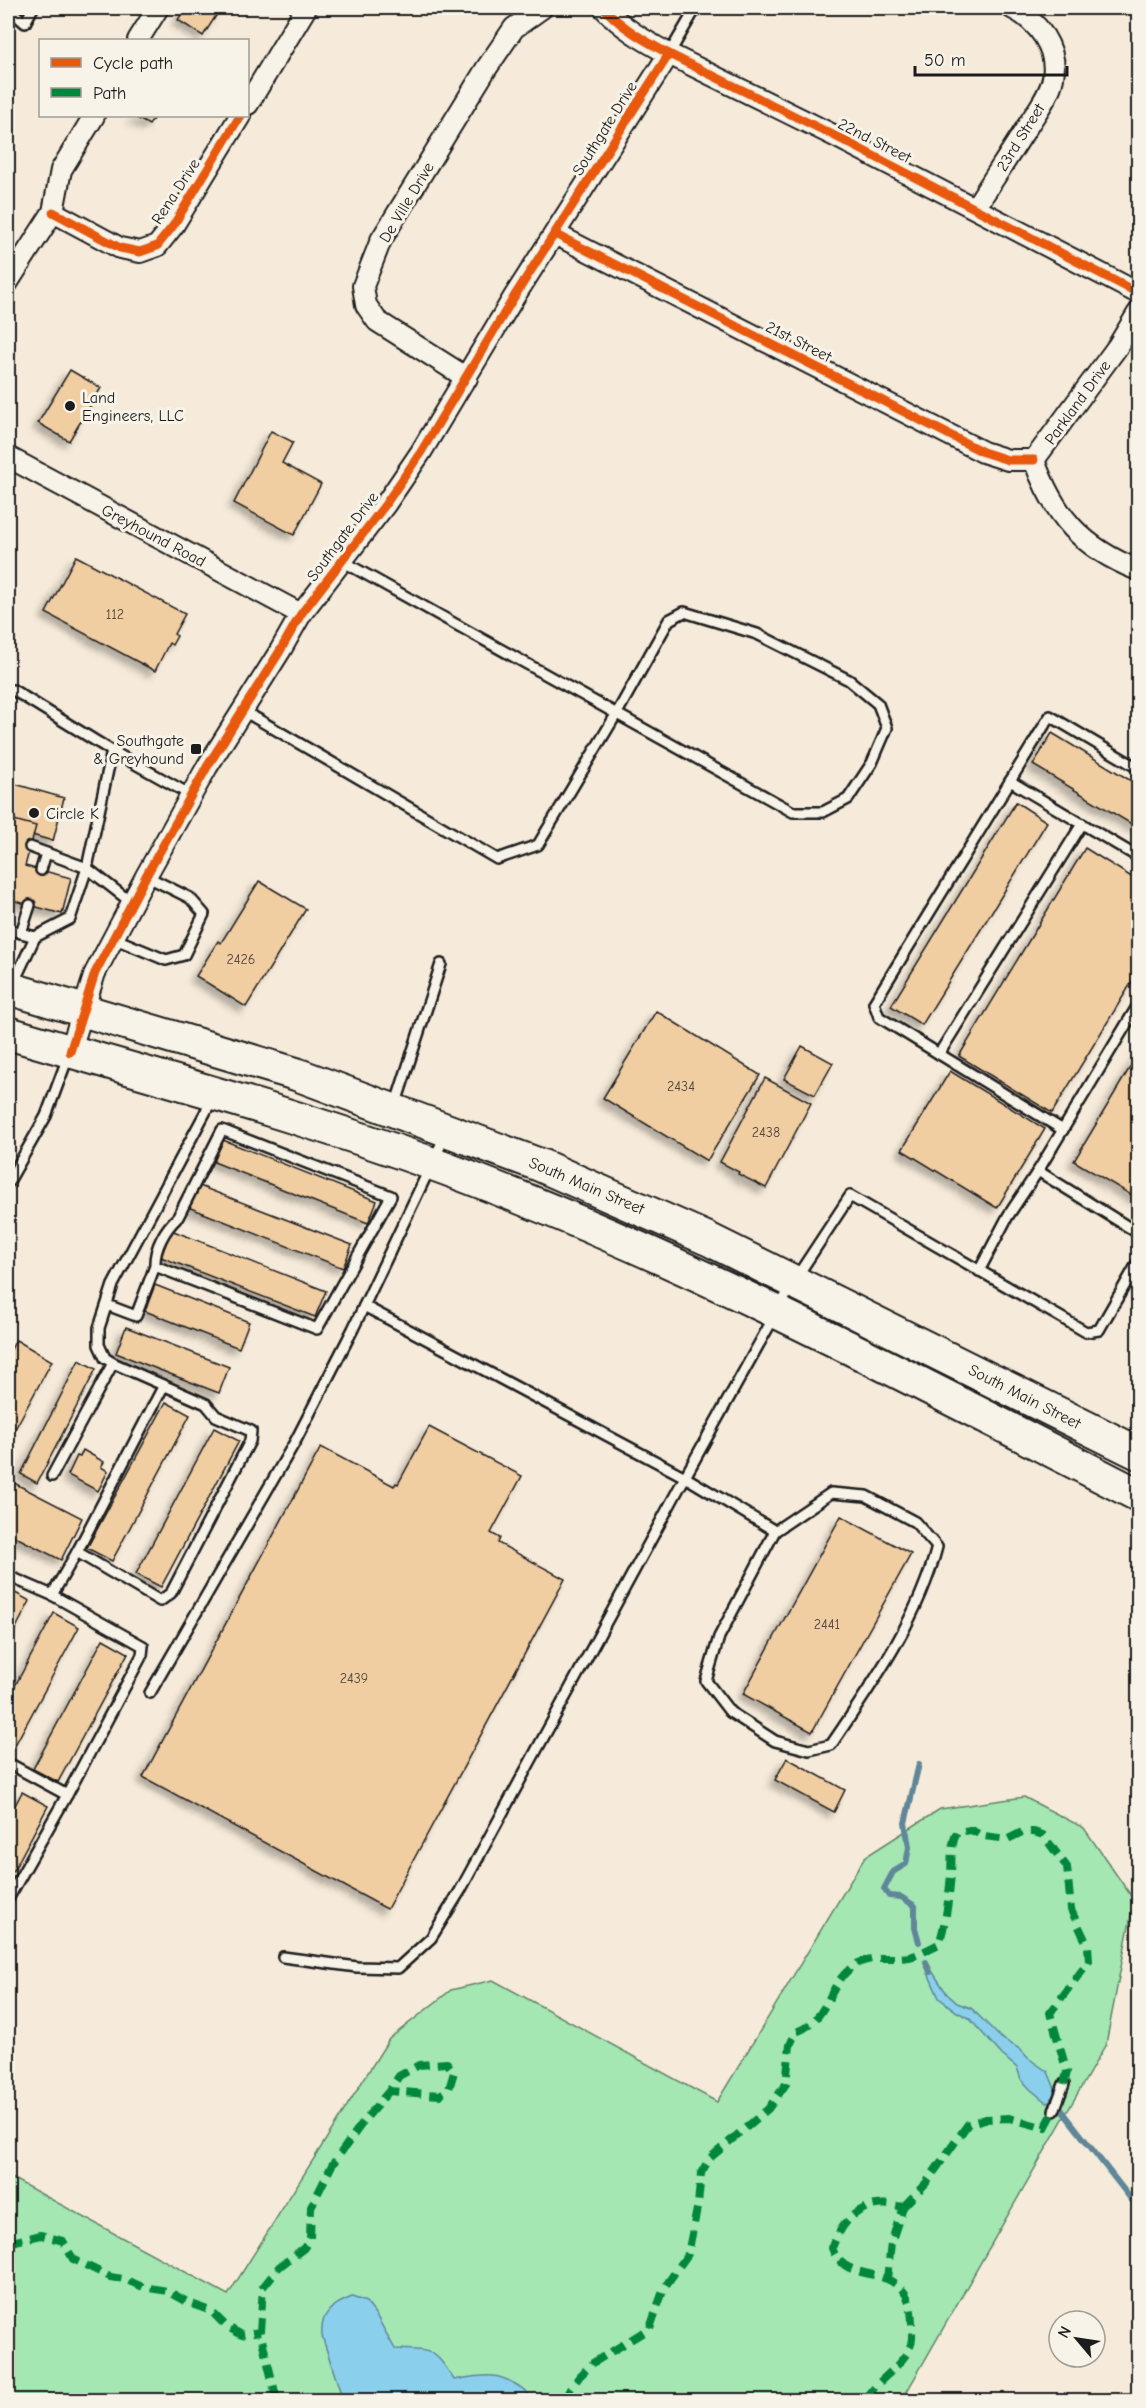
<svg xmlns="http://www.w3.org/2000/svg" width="1146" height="2408" font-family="'Comic Neue',sans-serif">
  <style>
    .green { fill: #a4e7b2; stroke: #608267; stroke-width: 1.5 }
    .water { fill: #8acfec; stroke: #5e8799; stroke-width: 1.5 }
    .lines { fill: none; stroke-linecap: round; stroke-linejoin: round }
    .stream { stroke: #5e8799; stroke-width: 6 }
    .building { fill: #f1cda2; stroke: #1c1c1c; stroke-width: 1.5; filter: url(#shadow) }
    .service-casing { stroke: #1c1c1c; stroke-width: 14 }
    .minor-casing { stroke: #1c1c1c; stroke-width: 24 }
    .trunk-casing { stroke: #1c1c1c; stroke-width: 36 }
    .service { stroke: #f7f3e8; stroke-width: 9 }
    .minor { stroke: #f7f3e8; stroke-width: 20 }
    .trunk { stroke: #f7f3e8; stroke-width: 32 }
    .quiet { stroke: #00873e; stroke-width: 8; stroke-dasharray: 15 8; stroke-linecap: butt }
    .cycleway-casing { stroke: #f7f3e8; stroke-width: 13 }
    .cycleway { stroke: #e8590c; stroke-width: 9 }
    .poi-dot { fill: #1c1c1c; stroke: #f7f3e8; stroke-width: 2 }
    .labels { text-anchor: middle; stroke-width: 6; stroke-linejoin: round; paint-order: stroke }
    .number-label { font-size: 14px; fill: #51483e }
    .street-label { font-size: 16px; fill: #1c1c1c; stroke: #f7f3e8 }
    .poi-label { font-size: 16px; fill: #1c1c1c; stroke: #f7f3e8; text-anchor: start }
  </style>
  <defs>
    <filter id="shadow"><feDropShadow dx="-5.5" dy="5.5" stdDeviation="3" flood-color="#0004"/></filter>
  </defs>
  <rect width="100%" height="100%" fill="#f6ebda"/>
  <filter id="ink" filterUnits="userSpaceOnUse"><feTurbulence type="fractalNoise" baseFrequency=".0167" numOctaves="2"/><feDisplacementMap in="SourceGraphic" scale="12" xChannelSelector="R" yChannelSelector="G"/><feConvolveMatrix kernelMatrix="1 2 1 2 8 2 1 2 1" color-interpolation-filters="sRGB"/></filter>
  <g filter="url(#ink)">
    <path class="green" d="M1024 1797 1084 1828 1134 1900 1106 2044 902 2400H8V2176L228 2295 389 2039 451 1990 493 1980 717 2102 865 1857 940 1809Z"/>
    <g class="water">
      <path d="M932 1971 947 1994 957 2003 971 2008 1001 2038 1020 2049 1028 2058 1048 2072 1056 2091 1053 2099 1047 2103 1030 2089 1021 2079 1017 2068 1002 2055 969 2018 957 2012 939 1998 928 1973Z"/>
      <path d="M352 2297 366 2302 376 2315 395 2349C432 2351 434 2347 454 2380 466 2378 480 2375 493 2376 506 2377 527 2389 533 2400H343L322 2336C320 2313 332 2305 352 2297Z"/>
    </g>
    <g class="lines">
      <g class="stream">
        <path d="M919 1942 915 1928V1906L901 1897 889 1896 884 1889 893 1872 906 1864 909 1847 905 1823 919 1764"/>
        <path d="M926 1962 930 1972"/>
        <path d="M1053 2099 1138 2208"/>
        <path d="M1132 2400 1138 2382"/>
      </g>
    </g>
    <g class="building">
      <path d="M185 8H221L203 36 178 20Z"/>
      <path d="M133 116H155L149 125Z"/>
      <path d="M70 370 101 388 69 441 38 423Z"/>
      <path d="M271 431 293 442 282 463 321 484 294 535 234 503Z"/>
      <path d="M76 556 185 614 174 634 177 636 172 645 169 643 155 671 46 613Z"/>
      <path d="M1052 733 1138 785V828L1033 765Z"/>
      <path d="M8 782 64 798 53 841 8 828Z"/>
      <path d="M1016 802 1047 822 922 1025 891 1006Z"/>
      <path d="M14 820 36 826 25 866 71 878 62 914 8 899V845Z"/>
      <path d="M1085 848 1138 881V972L1052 1113 959 1056Z"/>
      <path d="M259 881 306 909 246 1007 196 976 218 941 221 943Z"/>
      <path d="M656 1011 760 1075 707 1161 603 1098Z"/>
      <path d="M802 1046 833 1063 815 1095 784 1079Z"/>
      <path d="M1138 1054V1199L1074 1161Z"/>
      <path d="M950 1071 1045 1129 997 1208 902 1150Z"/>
      <path d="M765 1078 811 1103 766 1188 738 1174 739 1172 720 1162Z"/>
      <path d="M223 1140 377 1201 368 1223 214 1162Z"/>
      <path d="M197 1185 352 1245 343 1268 188 1207Z"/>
      <path d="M171 1230 326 1291 315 1317 161 1257Z"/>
      <path d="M155 1285 249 1322 239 1348 145 1311Z"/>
      <path d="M126 1327 229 1367 219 1393 116 1353Z"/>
      <path d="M16 1340 52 1361 8 1442V1355Z"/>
      <path d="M79 1360 96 1369 37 1483 21 1474Z"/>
      <path d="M166 1402 190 1415 112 1561 87 1548Z"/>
      <path d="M429 1427 522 1476 491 1533 500 1538 498 1543 565 1579 387 1909 143 1777 321 1447 394 1486 396 1483 398 1484Z"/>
      <path d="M214 1428 239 1441 161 1587 136 1574Z"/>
      <path d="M83 1450 104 1462 101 1467 108 1471 98 1491 68 1475 77 1456 80 1457Z"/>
      <path d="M14 1483 82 1518 61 1560 8 1533V1496Z"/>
      <path d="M841 1516 911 1554 812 1732 743 1694Z"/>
      <path d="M8 1589 30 1601 8 1643Z"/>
      <path d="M54 1613 79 1627 9 1756 8 1755V1699Z"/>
      <path d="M103 1639 128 1653 58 1782 33 1769Z"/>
      <path d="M787 1758 845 1790 834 1812 775 1780Z"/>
      <path d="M22 1792 48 1806 8 1881V1819Z"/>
    </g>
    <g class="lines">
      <defs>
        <g id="service">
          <path d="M8 8 25 23 33 8"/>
          <path d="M669 54 696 8"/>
          <path d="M8 691 13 690 112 751 191 795"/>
          <path d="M242 710 497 859 538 845 617 713 669 620 684 612 757 634 849 680 878 704 887 728 872 763 848 799 823 812H793L342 561"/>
          <path d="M1010 781 1138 857"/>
          <path d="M30 847 87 868 132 903"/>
          <path d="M41 870 46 853"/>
          <path d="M8 929 35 937"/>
          <path d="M21 933 30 905"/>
          <path d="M113 938 166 960 184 955 204 914 190 898 146 876"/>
          <path d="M13 984 35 937 70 919 87 868 112 751"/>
          <path d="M939 1054 1082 824"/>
          <path d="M395 1106 441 964"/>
          <path d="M1063 1130 879 1017 874 1003 1050 716 1138 768"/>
          <path d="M1038 1171 1138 1005"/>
          <path d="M8 1183 46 1116 68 1057"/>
          <path d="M979 1271 1008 1216 1038 1171 1138 1233"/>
          <path d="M107 1305 136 1316 155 1266 317 1329 391 1196 222 1130 178 1217C165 1229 154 1248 155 1266"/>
          <path d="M364 1306 685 1477 794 1281 850 1196 1086 1332 1099 1330 1138 1262"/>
          <path d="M164 1385 77 1552 160 1601 171 1593 250 1441 251 1431 216 1416 206 1404 113 1363 105 1358 99 1345V1328L113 1285 213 1098"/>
          <path d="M52 1476 113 1363"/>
          <path d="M8 1576 52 1595 143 1646 142 1655 67 1795 8 1763"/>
          <path d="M52 1595 77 1552"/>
          <path d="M150 1693 296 1440 353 1329 446 1134"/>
          <path d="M8 1899 67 1795"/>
          <path d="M283 1957 357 1967 398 1968 431 1938 460 1891 685 1477 775 1531 719 1637 706 1681 730 1712 775 1741 809 1750 831 1745C873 1683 918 1620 937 1547L915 1522 866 1496 831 1493 775 1531"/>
          <path d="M1054 2111 1064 2084"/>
        </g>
        <g id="minor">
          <path d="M604 8C622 28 645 41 669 54L835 136 1138 293"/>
          <path d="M138 40 158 8"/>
          <path d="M248 104 306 8"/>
          <path d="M975 208C992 181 1010 154 1027 127 1036 112 1050 95 1053 78 1058 48 1038 21 1012 8"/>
          <path d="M53 212 120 248 140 252 157 246 173 226 240 116"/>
          <path d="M555 234 983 452 1008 460H1034"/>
          <path d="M8 282 53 212 61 170 94 116"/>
          <path d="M467 378 377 321 366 305 363 286 381 240 486 69 514 28 542 8"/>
          <path d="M8 457 301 614"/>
          <path d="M1034 460 1118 346 1138 313"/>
          <path d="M1034 460C1054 516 1082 548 1138 570"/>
          <path d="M70 1052 95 973 146 876 207 767 280 651 301 614 385 505 421 452 514 297 669 54"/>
        </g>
        <g id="trunk">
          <path d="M8 988 296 1074 540 1165 708 1239 1138 1453"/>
          <path d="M8 1033C159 1078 312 1118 460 1174 694 1263 916 1381 1138 1495"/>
        </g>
      </defs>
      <use href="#service" class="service-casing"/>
      <use href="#minor" class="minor-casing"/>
      <use href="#trunk" class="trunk-casing"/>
      <use href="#service" class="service"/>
      <use href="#minor" class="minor"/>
      <use href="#trunk" class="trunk"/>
      <g class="quiet">
        <path d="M903 2207 926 2183 968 2124 985 2119 1009 2118 1045 2128 1054 2111"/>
        <path d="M8 2243 41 2235 63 2241 73 2259 110 2277 124 2279 143 2287 168 2291 189 2303 211 2311 226 2326 242 2335 260 2332"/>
        <path d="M277 2400 260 2332 263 2287 279 2267 304 2248 310 2238 311 2207 332 2165 363 2122 389 2091 399 2076 419 2065 447 2063 454 2072 449 2089 440 2095 389 2091"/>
        <path d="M563 2400 579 2377 593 2363 650 2328 664 2288 688 2254 698 2204 701 2173 710 2158 768 2109 786 2084 790 2045 796 2032C830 2020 827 1983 855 1965 873 1954 890 1960 909 1957 919 1955 930 1948 939 1944 946 1922 949 1897 951 1874 952 1858 950 1846 957 1832L971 1830 983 1836 1008 1839 1022 1832H1034L1043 1835 1067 1867 1071 1910 1088 1946 1089 1961 1050 2013 1067 2072 1064 2084"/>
        <path d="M866 2400C876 2380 901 2368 910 2347 913 2340 912 2330 912 2323 912 2315 910 2299 904 2292 883 2265 845 2283 832 2248 845 2214 866 2198 903 2207L891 2243 887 2279"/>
      </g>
      <defs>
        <g id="cycleway">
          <path d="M604 8C622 28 645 41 669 54L835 136 1138 293"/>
          <path d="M53 212 120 248 140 252 157 246 173 226 240 116"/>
          <path d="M555 234 983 452 1008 460H1034"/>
          <path d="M70 1052 95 973 146 876 207 767 280 651 301 614 385 505 421 452 514 297 669 54"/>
        </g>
      </defs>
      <use href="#cycleway" class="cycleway-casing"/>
      <use href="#cycleway" class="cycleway"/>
    </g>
  </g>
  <g class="poi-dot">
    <circle cx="70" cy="406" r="6"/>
    <rect x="190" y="743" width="12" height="12" rx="3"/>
    <circle cx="34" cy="813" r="6"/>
  </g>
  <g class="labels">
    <g class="number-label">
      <text x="115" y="619">112</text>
      <text x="241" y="964">2426</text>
      <text x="681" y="1091">2434</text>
      <text x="766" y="1137">2438</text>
      <text x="827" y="1629">2441</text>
      <text x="354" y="1683">2439</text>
    </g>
    <g class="street-label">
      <text transform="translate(604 128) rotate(-58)" y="6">Southgate Drive</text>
      <text transform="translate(1020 137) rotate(-58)" y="6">23rd Street</text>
      <text transform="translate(875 140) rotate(27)" y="6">22nd Street</text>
      <text transform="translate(175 191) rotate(-57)" y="6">Rena Drive</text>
      <text transform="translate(406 202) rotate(-59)" y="6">De Ville Drive</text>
      <text transform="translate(799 341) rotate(27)" y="6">21st Street</text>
      <text transform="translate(1077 402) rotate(-54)" y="6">Parkland Drive</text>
      <text transform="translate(154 535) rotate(28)" y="6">Greyhound Road</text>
      <text transform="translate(342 536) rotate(-53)" y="6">Southgate Drive</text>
      <text transform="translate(587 1185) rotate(23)" y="6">South Main Street</text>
      <text transform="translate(1025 1396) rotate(27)" y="6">South Main Street</text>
    </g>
    <g class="poi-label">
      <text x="82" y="403">Land<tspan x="82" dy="18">Engineers, LLC</tspan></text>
      <text x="184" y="746" text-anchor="end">Southgate<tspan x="184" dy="18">&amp; Greyhound</tspan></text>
      <text x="46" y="819">Circle K</text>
    </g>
  </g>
  <rect width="1146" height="2408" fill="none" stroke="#f7f3e8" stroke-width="30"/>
  <rect x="15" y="15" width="1116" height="2378" fill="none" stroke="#1c1c1c" stroke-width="2" filter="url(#ink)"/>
  <rect x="39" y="39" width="210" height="78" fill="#f7f3e8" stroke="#9f9d96" stroke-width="1.5"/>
  <rect x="51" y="58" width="30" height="9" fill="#e8590c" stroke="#9f9d96" stroke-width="1.5"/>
  <text x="93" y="69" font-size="18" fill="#1c1c1c">Cycle path</text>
  <rect x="51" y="88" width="30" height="9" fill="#00873e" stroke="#9f9d96" stroke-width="1.5"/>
  <text x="93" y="99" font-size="18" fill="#1c1c1c">Path</text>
  <g transform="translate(1077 2339) rotate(299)"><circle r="28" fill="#f7f3e8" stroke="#9f9d96" stroke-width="1.5"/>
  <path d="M0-4.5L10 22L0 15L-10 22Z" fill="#1c1c1c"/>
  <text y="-9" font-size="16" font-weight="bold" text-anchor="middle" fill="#1c1c1c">N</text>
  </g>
  <path d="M915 66v9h152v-9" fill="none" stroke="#1c1c1c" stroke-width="3"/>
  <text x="924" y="66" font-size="18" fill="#1c1c1c" stroke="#f7f3e8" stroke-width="4.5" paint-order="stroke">50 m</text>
</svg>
